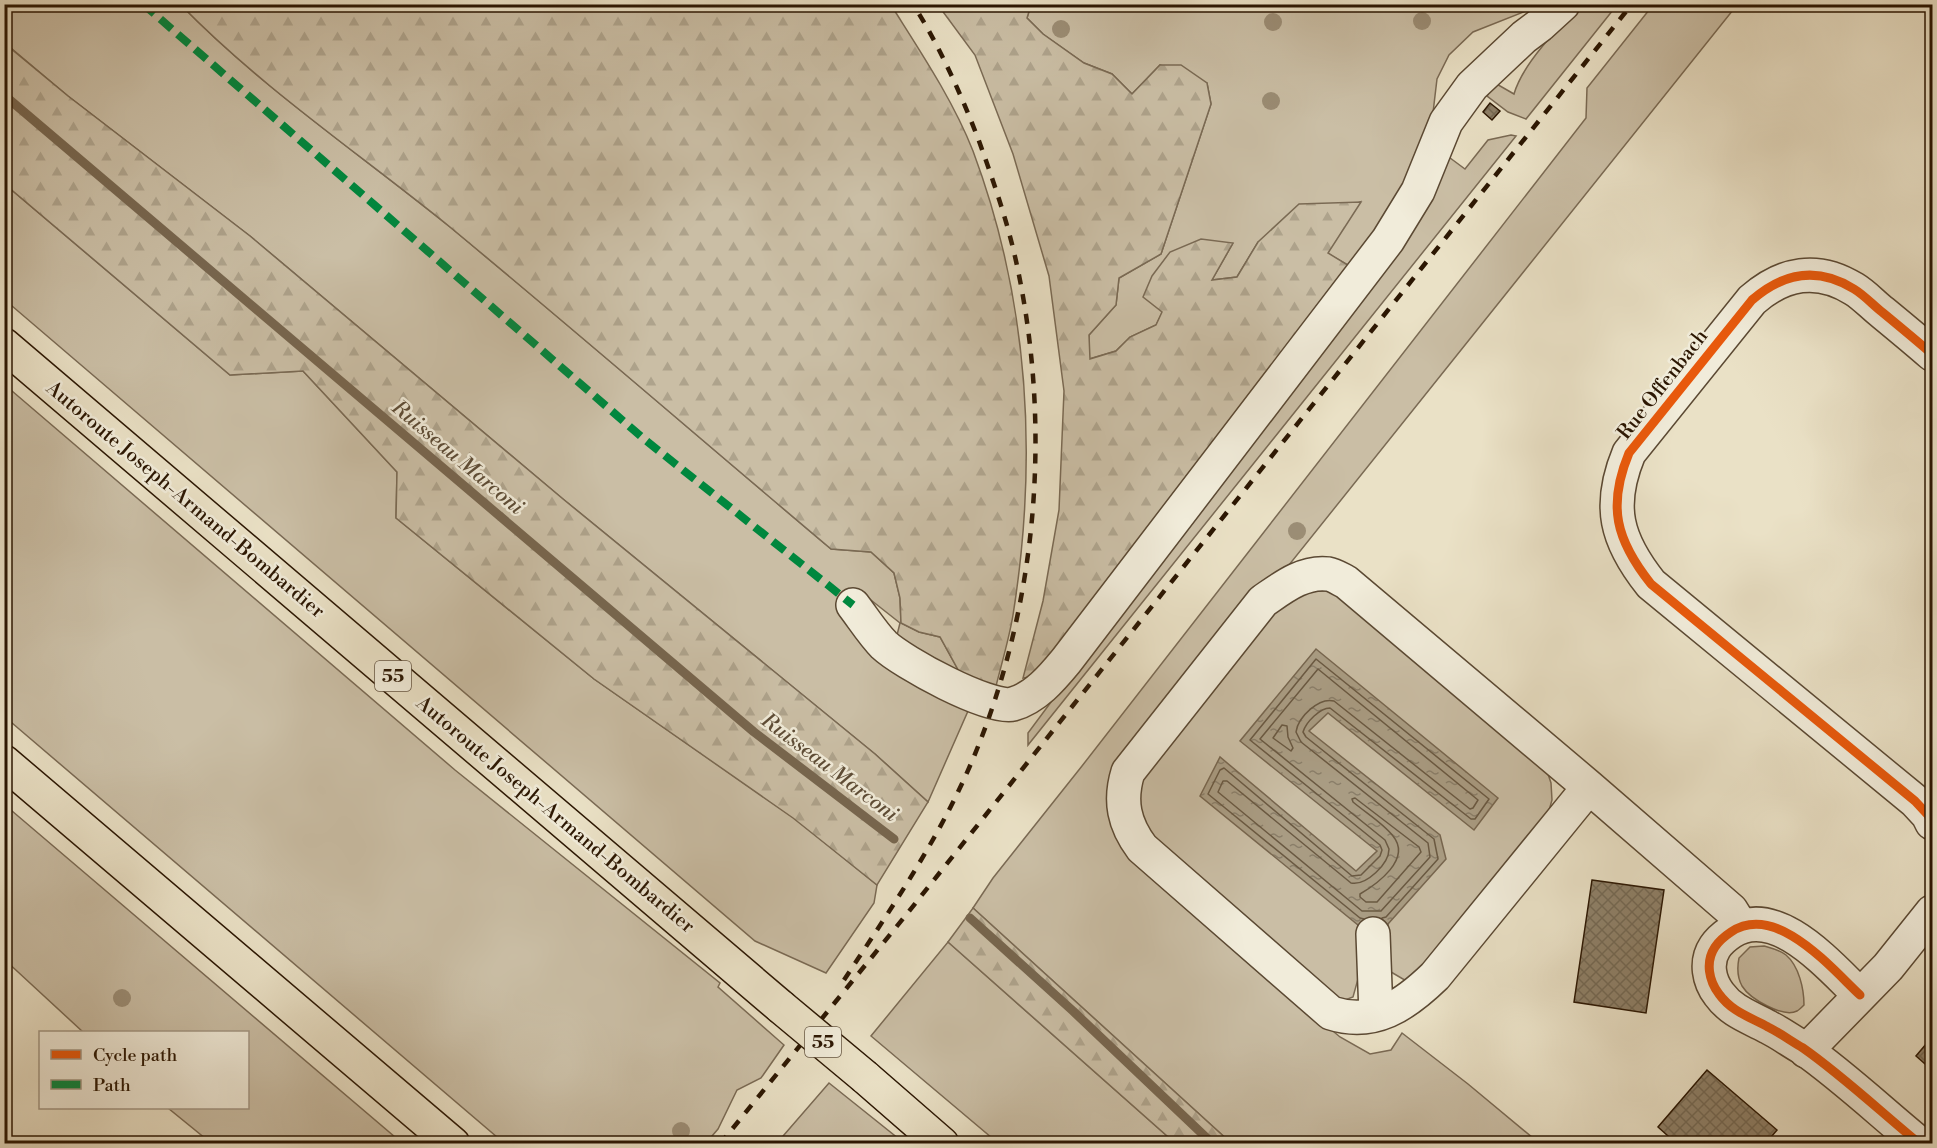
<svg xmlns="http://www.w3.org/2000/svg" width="1937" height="1148" font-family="'Libre Bodoni',serif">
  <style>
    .green { fill: #cabea5; stroke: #7a6a54; stroke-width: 1.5 }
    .forest { fill: url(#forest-firs); stroke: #7a6a54; stroke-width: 1.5 }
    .water { fill: url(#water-ripples); stroke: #77664f; stroke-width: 1.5 }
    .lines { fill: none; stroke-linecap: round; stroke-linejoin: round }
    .shore { stroke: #6a5942; stroke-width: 1.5 }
    .stream { stroke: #77664f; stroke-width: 9 }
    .building { fill: url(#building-cross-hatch); stroke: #2b1602; stroke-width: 1.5 }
    .minor-casing { stroke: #5b4933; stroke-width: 36 }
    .highway-casing { stroke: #2b1602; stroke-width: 36 }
    .minor { stroke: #f1ecda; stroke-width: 33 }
    .highway { stroke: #eae1c6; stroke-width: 33 }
    .rail { stroke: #2b1602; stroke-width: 4.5; stroke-dasharray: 10 10; stroke-linecap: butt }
    .highway-bridge-casing { stroke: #2b1602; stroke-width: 36; stroke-linecap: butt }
    .highway-bridge { stroke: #eae1c6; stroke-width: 33 }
    .quiet { stroke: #00873e; stroke-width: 8; stroke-dasharray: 15 8; stroke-linecap: butt }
    .cycleway-casing { stroke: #f1ecda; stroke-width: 13 }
    .cycleway { stroke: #e8590c; stroke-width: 9 }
    .tree { fill: #9b8d75 }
    .labels { text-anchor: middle; stroke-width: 5; stroke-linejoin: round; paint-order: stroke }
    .shield { fill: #f1ecda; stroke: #665643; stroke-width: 1.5 }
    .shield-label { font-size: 18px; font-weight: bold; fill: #2b1602 }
    .street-label { font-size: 20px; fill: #2b1602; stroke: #f1ecda }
    .water-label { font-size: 21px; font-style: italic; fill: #5d4c36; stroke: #f1ecda }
  </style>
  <defs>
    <pattern id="forest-firs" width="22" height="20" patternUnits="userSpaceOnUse" patternTransform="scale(1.5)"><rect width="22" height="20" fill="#cabea5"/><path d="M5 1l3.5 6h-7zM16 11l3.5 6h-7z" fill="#aea38c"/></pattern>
    <pattern id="water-ripples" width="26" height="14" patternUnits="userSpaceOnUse" patternTransform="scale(1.5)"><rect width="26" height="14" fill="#a99c83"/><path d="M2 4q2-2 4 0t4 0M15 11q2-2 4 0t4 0" fill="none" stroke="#8a7e69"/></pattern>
    <pattern id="building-cross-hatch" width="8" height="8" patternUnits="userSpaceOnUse" patternTransform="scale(1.5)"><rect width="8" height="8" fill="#8e8068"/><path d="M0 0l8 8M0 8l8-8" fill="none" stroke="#746853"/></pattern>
  </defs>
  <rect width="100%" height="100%" fill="#eae1c6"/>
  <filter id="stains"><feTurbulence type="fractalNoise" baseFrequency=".00333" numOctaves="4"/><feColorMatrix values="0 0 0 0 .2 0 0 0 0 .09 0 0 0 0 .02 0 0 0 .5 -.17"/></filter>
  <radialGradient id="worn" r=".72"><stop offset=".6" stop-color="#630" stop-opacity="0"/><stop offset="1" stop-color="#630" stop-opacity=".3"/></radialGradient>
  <g class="green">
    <path d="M1031 4 1541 5 1473 32 1449 55 1437 79 1432 121 1415 177 1351 267 1327 253 1360 202 1258 242 1237 277 1212 280 1233 243 1162 313 1156 325 1130 337 1116 351 1089 359V335L1116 305 1119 278 1161 254 1211 104 1207 83 1160 65 1132 94 1112 74 1084 63 1043 34 1027 18Z"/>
    <path d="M4 5H181C262 88 360 154 450 227 578 333 704 442 831 549L871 552 894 573 900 598 901 623 919 632 940 637 961 675 896 639 900 623 862 593 900 669 968 711 928 802 875 754 563 499 250 236 68 96 5 43Z"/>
    <path d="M1581 5H1617L1526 119 1508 112 1487 96 1495 83 1514 94C1523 63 1558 28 1581 5Z"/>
    <path d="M1653 5H1737L1289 565 1272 576 1115 775 1174 897 1340 1037 1370 1054 1391 1050 1402 1033 1468 1084 1539 1143H1231L973 908 993 878 1082 766 1586 118 1587 88Z"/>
    <path d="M1511 135 1516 136 1028 745V733L1161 554 1442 152 1465 169 1488 140Z"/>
    <path d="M4 181 7 186 230 375 303 371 397 472 396 518 594 679 794 818 877 885 874 903 826 973 755 941 5 300Z"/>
    <path d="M5 385 455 770 720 983 718 987 784 1045 761 1078 737 1090 718 1129 706 1143H504L5 717Z"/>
    <path d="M1311 591H1328L1348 600 1546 768 1551 783 1552 800 1548 814 1500 874 1408 982 1391 972 1388 924 1358 925V979L1353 997 1345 1000H1338L1146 834 1136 804 1143 771 1274 609Z"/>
    <path d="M5 805 402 1143H211L168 1108H248V1032H83L5 960Z"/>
    <path d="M948 942 1175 1143H998L871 1036Z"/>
    <path d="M1764 946C1771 948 1780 950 1786 955 1799 966 1804 989 1804 1005 1803 1006 1799 1010 1797 1011 1783 1018 1750 999 1742 986 1737 977 1737 968 1739 958L1750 947Z"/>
    <path d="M829 1083 904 1143H777Z"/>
  </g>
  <g class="forest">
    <path d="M181 5H891C920 51 953 100 973 151 1029 301 1038 458 1013 615 1009 639 1002 662 996 686L961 675 940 637 919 632 901 623 900 598 894 573 871 552 831 549C704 442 578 333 450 227 360 154 262 88 181 5Z"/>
    <path d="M938 5H1031L1027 18 1043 34 1084 63 1112 74 1132 94 1160 65H1181L1207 83 1211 104 1161 254 1119 278 1116 305 1089 335 1090 359 1116 351 1130 337 1156 325 1162 312 1143 297 1152 276 1170 252 1201 239 1233 243 1212 280 1237 277 1258 242 1299 204 1361 202 1328 253 1351 267 1038 676 1023 678 1043 601 1059 510 1064 391 1049 276 1013 154 975 55Z"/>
    <path d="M4 43 68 96 250 236 563 499 875 754 928 802 877 885 793 818 594 679 396 518 397 472 303 371 230 375 7 186 4 181Z"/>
    <path d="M973 908 1231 1143H1175L948 942Z"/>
  </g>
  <path class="water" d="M1316 649 1498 798 1474 830 1328 713 1309 731 1440 835 1446 859 1388 924 1358 925 1200 796 1220 757 1356 871 1377 851 1240 741Z"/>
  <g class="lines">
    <g class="shore">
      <path d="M1318 669 1478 800 1473 808 1470 809 1334 701C1319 697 1298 717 1296 732L1301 742 1428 843 1430 857 1381 911H1362L1218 792 1223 781H1227L1351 883C1366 886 1389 864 1389 849L1385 840 1260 739Z"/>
      <path d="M1282 725 1287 726 1288 737 1293 748 1291 751 1273 738Z"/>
      <path d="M1355 798 1419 847 1421 852 1377 902H1366L1360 897V894C1377 884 1412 859 1393 836 1383 823 1366 813 1353 802L1352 799Z"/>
      <path d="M1364 919 1360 918 1208 794 1220 770 1224 768 1352 876 1361 875 1380 856 1382 850 1380 845 1250 740 1316 659 1489 799 1475 819H1471L1330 708C1320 708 1306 722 1303 732L1306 737 1434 839 1438 859 1386 917 1382 918"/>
    </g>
    <g class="stream">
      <path d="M4 95 754 732 894 839"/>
      <path d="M970 918 1073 1011 1213 1144"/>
    </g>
  </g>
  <g class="building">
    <path d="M1490 103 1500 111 1492 120 1483 112Z"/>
    <path d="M1592 880 1664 890 1646 1013 1574 1002Z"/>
    <path d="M1932 1037V1070L1916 1056Z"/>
    <path d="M1707 1070 1777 1130 1765 1144H1677L1658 1127Z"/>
    <path d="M1808 1137 1816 1144H1803Z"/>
  </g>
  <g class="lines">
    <defs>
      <g id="minor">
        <path d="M1932 354C1916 340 1899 326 1882 312 1873 305 1864 295 1854 289 1817 266 1783 273 1752 300L1629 453C1607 506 1616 540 1651 584L1915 801 1928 815 1932 823"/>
        <path d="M853 605C863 618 873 634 884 645 902 662 989 710 1013 704 1035 698 1052 678 1066 661L1388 240 1418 191 1446 122 1472 86 1524 37 1540 25 1563 4"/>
        <path d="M1589 787 1435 976C1405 1005 1374 1027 1331 1013L1142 848C1124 824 1119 801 1128 772L1263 601C1282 588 1303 571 1328 574 1334 575 1340 579 1346 582L1589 787 1731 910 1741 926"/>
        <path d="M1373 934 1376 1014"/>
        <path d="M1860 995C1830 967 1776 902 1731 932 1725 936 1719 941 1715 947 1705 962 1709 981 1719 994 1732 1012 1750 1017 1768 1027 1780 1033 1791 1041 1803 1048 1843 1076 1882 1113 1920 1144"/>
        <path d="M1806 1051 1888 967 1932 912"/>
      </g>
      <g id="highway">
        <path d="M4 345 781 1007"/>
        <path d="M4 762 453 1144"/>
        <path d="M865 1077 942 1144"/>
      </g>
    </defs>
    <use href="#minor" class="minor-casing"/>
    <use href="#highway" class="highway-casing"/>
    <use href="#minor" class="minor"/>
    <use href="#highway" class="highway"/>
    <g class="rail">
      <path d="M844 980C894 904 946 829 979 744 1039 592 1051 420 1016 261 1007 220 993 180 979 141 961 94 940 47 913 4"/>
      <path d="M720 1144 906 915 1632 4"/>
    </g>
    <defs>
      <path id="highway-bridge" d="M781 1007 865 1077"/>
    </defs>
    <use href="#highway-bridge" class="highway-bridge-casing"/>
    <use href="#highway-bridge" class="highway-bridge"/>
    <path class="quiet" d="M143 4 644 439 853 605"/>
    <defs>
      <g id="cycleway">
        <path d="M1932 354C1916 340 1899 326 1882 312 1873 305 1864 295 1854 289 1817 266 1783 273 1752 300L1629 453C1607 506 1616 540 1651 584L1915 801 1928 815 1932 823"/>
        <path d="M1860 995C1830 967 1776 902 1731 932 1725 936 1719 941 1715 947 1705 962 1709 981 1719 994 1732 1012 1750 1017 1768 1027 1780 1033 1791 1041 1803 1048 1843 1076 1882 1113 1920 1144"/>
      </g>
    </defs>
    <use href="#cycleway" class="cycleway-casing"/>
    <use href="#cycleway" class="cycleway"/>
  </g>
  <g class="tree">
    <circle cx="1422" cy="21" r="9"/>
    <circle cx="1273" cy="22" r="9"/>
    <circle cx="1061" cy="29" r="9"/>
    <circle cx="1271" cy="101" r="9"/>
    <circle cx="1297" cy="531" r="9"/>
    <circle cx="122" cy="998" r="9"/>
    <circle cx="681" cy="1131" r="9"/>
  </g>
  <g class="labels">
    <g class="shield">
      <rect x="375" y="661" width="36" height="30" rx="4.5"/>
      <rect x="805" y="1027" width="36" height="30" rx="4.5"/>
    </g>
    <g class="shield-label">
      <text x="393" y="682">55</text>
      <text x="823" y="1048">55</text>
    </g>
    <g class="street-label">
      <text transform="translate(1662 384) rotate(-52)" y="7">Rue Offenbach</text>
      <text transform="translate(186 499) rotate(40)" y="7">Autoroute Joseph-Armand-Bombardier</text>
      <text transform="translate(556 814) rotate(40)" y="7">Autoroute Joseph-Armand-Bombardier</text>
    </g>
    <g class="water-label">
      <text transform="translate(458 457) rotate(40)" y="7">Ruisseau Marconi</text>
      <text transform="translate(830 767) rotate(37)" y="7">Ruisseau Marconi</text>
    </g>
  </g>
  <rect width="1937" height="1148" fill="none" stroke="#eae1c6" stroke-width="24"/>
  <rect x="6" y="6" width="1925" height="1136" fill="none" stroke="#2b1602" stroke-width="3"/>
  <rect x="12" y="12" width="1913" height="1124" fill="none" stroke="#2b1602" stroke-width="1.5"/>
  <rect x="39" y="1031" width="210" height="78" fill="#f1ecda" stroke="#a29684" stroke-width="1.5"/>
  <rect x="51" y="1050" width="30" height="9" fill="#e8590c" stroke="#a29684" stroke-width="1.5"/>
  <text x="93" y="1061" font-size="18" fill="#2b1602">Cycle path</text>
  <rect x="51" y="1080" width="30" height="9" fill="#00873e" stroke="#a29684" stroke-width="1.5"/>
  <text x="93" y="1091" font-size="18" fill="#2b1602">Path</text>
  <rect width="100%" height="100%" filter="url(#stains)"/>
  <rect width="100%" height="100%" fill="url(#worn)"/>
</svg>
